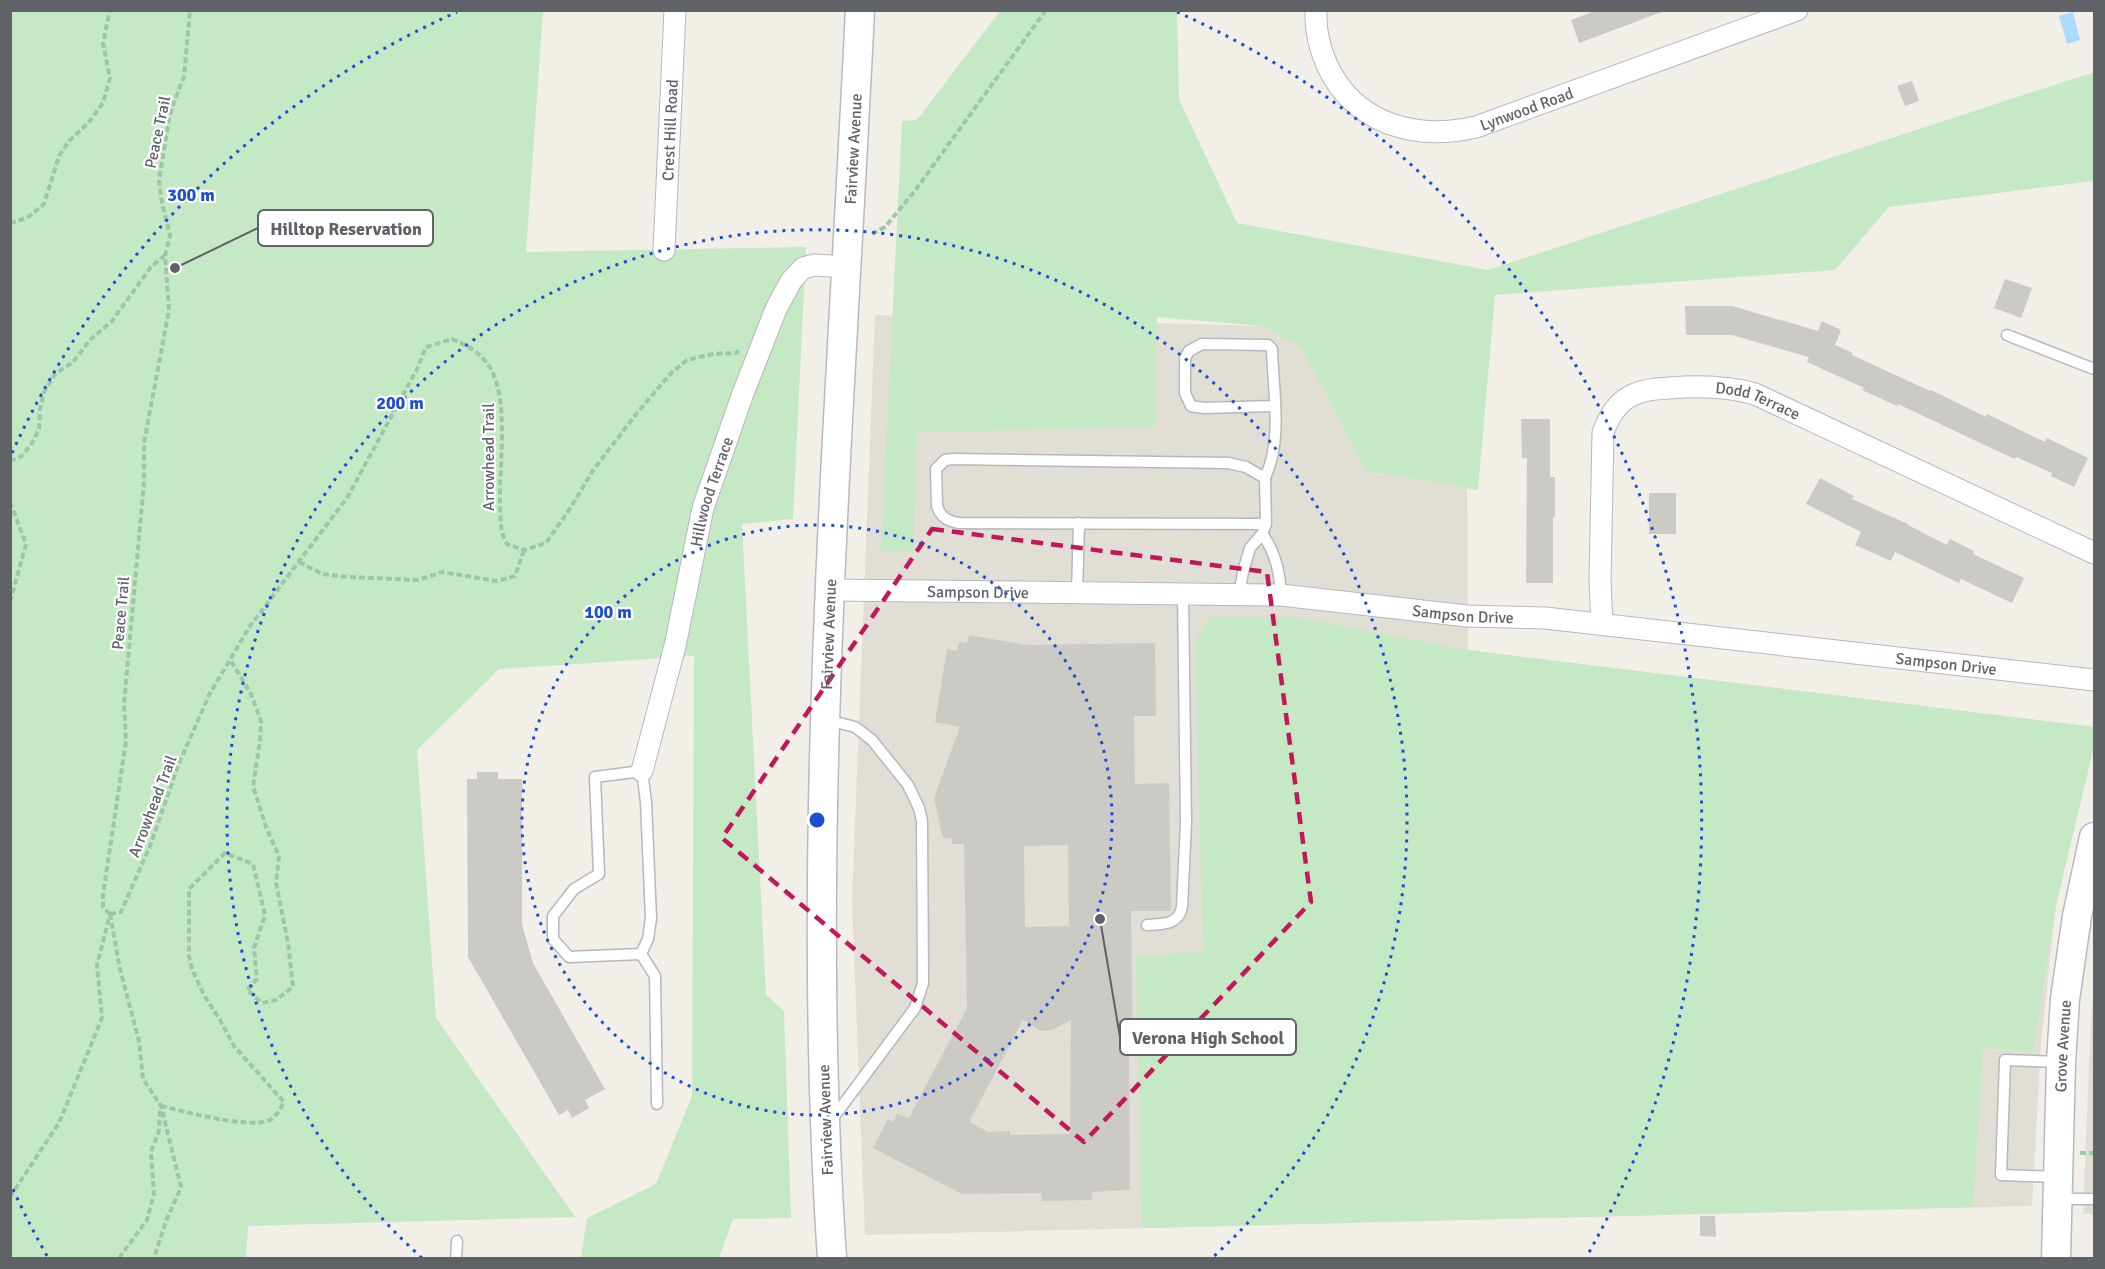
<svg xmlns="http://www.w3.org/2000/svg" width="2105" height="1269" font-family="Signika,sans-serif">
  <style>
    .education { fill: #e1ded6 }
    .green { fill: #c5e8c5 }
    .water { fill: #aadaff }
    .building { fill: #cccac5; fill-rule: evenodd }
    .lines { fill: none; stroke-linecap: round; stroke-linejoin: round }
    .lane-casing { stroke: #b5b8bc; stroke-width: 13 }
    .street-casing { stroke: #b5b8bc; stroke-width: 23 }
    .secondary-casing { stroke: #b6babf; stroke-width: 31 }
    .path { stroke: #9cc7a9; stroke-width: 4; stroke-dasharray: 6 3; stroke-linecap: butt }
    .lane { stroke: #fff; stroke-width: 10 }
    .street { stroke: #fff; stroke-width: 21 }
    .secondary { stroke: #fff; stroke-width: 28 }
    .marked { fill: none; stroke: #c2185b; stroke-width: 4.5; stroke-dasharray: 12 8; stroke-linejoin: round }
    .ring { fill: none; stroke: #1d4ed8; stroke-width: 3; stroke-dasharray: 3 6 }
    .labels { text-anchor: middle; stroke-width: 4.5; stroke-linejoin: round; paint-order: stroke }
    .street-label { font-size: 16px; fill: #5f6368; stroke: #fff }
    .centre { fill: #1d4ed8; stroke: #fff; stroke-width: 3 }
    .ring-label { font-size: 18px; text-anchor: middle; font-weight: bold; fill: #1d4ed8; stroke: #fff; stroke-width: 4.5; stroke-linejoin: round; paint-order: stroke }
    .leader { fill: none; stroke: #5f6368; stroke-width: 2 }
    .callout-dot { fill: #5f6368; stroke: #fff; stroke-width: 2 }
    .callout { fill: #fff; stroke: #5f6368; stroke-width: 2 }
    .callout-label { font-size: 18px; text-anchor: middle; font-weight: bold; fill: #5f6368 }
  </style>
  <rect width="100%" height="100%" fill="#f1efe8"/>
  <g class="education">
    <path d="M875 315 1263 326 1303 348 1366 471 1467 488 1468 650 2094 727V746L2056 905 2041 1042 2032 1206 865 1235 852 901Z"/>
    <path d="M2094 991V1214H2083L2091 1018Z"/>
  </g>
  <g class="green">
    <path d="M10 11H543L526 252 806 247 793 519 742 524 766 995 784 1011 791 1218 733 1219 719 1258H581L587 1218 656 1184 692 1096 694 656 499 669 417 750 436 1018 575 1217 248 1226 246 1258H11Z"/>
    <path d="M1000 11H1177L1179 99 1237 223 1488 270 2094 72V181L1889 207 1835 270 1495 295 1478 490 1366 471 1302 348 1263 326 1157 317 1155 427 917 432 913 551H881L902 121 917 120Z"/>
    <path d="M1210 617H1294L1467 650 2094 727V746L2056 905 2033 1051 1983 1048 1973 1207 1142 1228 1136 957 1203 951 1195 642Z"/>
  </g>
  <path class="water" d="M2073 12 2080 40 2067 44 2059 16Z"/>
  <g class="building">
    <path d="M1597 10H1661L1662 12 1579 43 1571 20Z"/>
    <path d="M1912 81 1919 101 1905 106 1897 86Z"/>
    <path d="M2005 279 2032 288 2021 318 1994 308Z"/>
    <path d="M1685 306H1732L1818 331 1822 321 1841 330 1835 345 1853 353 1852 355 1930 391 1931 390 1986 417 1987 414 2045 442 2047 438 2088 458 2074 487 2051 476 2052 473 2016 457 2015 459 1995 450 1898 404 1897 406 1862 390 1864 388 1807 362 1809 357 1732 335H1686Z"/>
    <path d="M1521 419H1550V477H1555V517H1553V583H1526L1527 458H1522Z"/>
    <path d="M1820 478 1854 496 1852 499 1908 524V525L1947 545 1950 539 1974 551 1973 554 2024 578 2012 603 1961 579 1959 583 1895 552 1891 561 1855 545 1861 532 1806 504Z"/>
    <rect x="1649" y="493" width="27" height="41"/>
    <path d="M969 635 1026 645 1155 643 1156 716H1134L1135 784 1169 783 1171 911H1131L1133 1055H1129L1130 1190 1092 1192V1200L1042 1201 1041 1193 962 1194 873 1148 888 1119 893 1122 897 1114 909 1118 967 1008 964 844H952L951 838H943L934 798 960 727 935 722 947 649 957 651 959 642 967 643ZM1068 845 1069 926 1025 927 1024 846ZM1023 1020 1040 1031 1052 1030 1071 1020 1070 1134 1010 1135V1131L988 1132 969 1122Z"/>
    <path d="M477 772H498V779H522V924L533 963 605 1089 585 1100 589 1108 572 1118 568 1110 559 1115 468 957 467 779H477Z"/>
    <path d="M1700 1216H1715L1716 1237 1700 1236Z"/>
  </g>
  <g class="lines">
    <defs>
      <g id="lane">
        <path d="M2007 335 2094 369"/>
        <path d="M1265 478C1283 439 1273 391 1272 349L1268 345 1202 344 1189 351 1185 358V393L1191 406 1204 408 1274 406"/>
        <path d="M1262 534C1276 552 1280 573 1281 595"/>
        <path d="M1077 594 1079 523"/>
        <path d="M1239 595 1243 572 1250 548 1262 534 1266 524 1265 478 1246 467 1228 463 954 459 945 460 936 469 937 506C941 518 948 521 959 523L1266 524"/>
        <path d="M827 720 855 727 872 740 908 785 919 808 922 821 923 983 915 1008 830 1122"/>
        <path d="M642 771 646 802 651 918 648 939 641 954 569 957 553 939V916L574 889 599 874 595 777Z"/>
        <path d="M1147 925C1163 924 1179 925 1182 907L1186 823 1183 594"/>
        <path d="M641 954 655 976 657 1104"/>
        <path d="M2057 1177 2001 1175 2005 1060 2061 1062"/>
        <path d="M2057 1199H2094"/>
        <path d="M456 1258 457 1241"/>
      </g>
      <g id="street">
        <path id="s1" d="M1316 10C1315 29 1319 47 1327 65 1354 124 1416 141 1476 127L1797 10"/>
        <path id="s2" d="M664 250 675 10"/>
        <path id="s3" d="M830 590 1281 595 1467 616 1545 618 2094 680"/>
        <path id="s4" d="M1602 624 1600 581 1603 433C1618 389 1644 389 1685 387 1710 386 1731 387 1755 394L2094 553"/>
        <path id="s5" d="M642 771 675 646 703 508 742 396 776 309 791 281 803 268 815 265 846 267"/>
      </g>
      <g id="secondary">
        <path id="s6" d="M832 1258C804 843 840 426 860 10"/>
        <path id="s7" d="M2056 1258 2061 1062 2065 999 2077 916 2094 837"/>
      </g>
    </defs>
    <use href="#lane" class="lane-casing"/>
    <use href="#street" class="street-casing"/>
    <use href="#secondary" class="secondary-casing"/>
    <g class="path">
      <path d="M10 223 27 218 44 204 59 156 69 141 89 122 103 103 110 78 103 43 110 10"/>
      <path d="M872 234 885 227 914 192 1046 10"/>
      <path d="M10 461 22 456 32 443 39 429 40 409 44 392 55 374 73 362 90 340 112 321 151 267 164 256"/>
      <path d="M10 502 26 544 10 602"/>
      <path d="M299 562 322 574 348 577 418 580 442 572 497 581 515 576 524 550"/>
      <path d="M110 914 121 912 150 846 178 766 209 695 250 626 347 498 417 369 426 347 452 339C466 345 480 352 489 366 510 398 499 465 500 503 501 518 499 531 507 544L524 550 546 543 569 510 594 469 637 413 672 372 687 360 713 354 736 353 739 351"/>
      <path d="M110 914 103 907V895L126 741 124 704 144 482V443L169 310 165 256 170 235 162 203 159 181 169 119 174 102 184 77 190 10"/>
      <path d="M110 914 120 969 139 1041 143 1079 161 1106 181 1187 166 1221 154 1258"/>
      <path d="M161 1106C183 1111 257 1132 273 1118 278 1114 281 1107 284 1102L234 1046 220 1020 204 995 192 969 189 956V889L225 853 253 864 265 915 254 948 257 979 247 990 262 1003 276 1000 293 987 288 943 276 883 279 856 266 827 253 786 260 741 261 721 251 694 231 661"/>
      <path d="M2080 1153H2094"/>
      <path d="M10 1197 59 1123 102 1018 97 965 109 918"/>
      <path d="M119 1258 147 1220 154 1194 151 1152 159 1131 160 1110"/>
    </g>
    <use href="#lane" class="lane"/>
    <use href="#street" class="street"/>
    <use href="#secondary" class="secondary"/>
  </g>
  <path class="marked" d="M932 529 1267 572 1311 902 1084 1142 722 838Z"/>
  <g class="ring">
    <circle cx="817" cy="820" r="295"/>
    <path d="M422 1258A590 590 0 1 1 1212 1258"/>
    <path d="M47 1256A885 885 0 0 1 12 1187M12 453A885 885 0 0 1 457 12M1177 12A885 885 0 0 1 1587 1256"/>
  </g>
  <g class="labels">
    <g class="street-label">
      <text dy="6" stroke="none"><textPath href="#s1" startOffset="286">Lynwood Road</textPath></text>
      <text dy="6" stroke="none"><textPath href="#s2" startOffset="120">Crest Hill Road</textPath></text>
      <text transform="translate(157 132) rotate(-78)" y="6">Peace Trail</text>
      <text dy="6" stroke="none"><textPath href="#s6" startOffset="1110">Fairview Avenue</textPath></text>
      <text dy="6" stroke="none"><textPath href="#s4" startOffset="369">Dodd Terrace</textPath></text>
      <text transform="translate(488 457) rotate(-90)" y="6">Arrowhead Trail</text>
      <text dy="6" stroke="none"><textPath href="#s5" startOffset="288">Hillwood Terrace</textPath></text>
      <text dy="6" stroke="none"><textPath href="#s3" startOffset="148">Sampson Drive</textPath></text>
      <text transform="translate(120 613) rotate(-85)" y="6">Peace Trail</text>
      <text dy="6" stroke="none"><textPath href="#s3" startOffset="634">Sampson Drive</textPath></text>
      <text dy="6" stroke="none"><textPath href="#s6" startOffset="624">Fairview Avenue</textPath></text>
      <text dy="6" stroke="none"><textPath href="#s3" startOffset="1120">Sampson Drive</textPath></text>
      <text transform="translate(152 806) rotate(-69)" y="6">Arrowhead Trail</text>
      <text dy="6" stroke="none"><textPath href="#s7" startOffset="212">Grove Avenue</textPath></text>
      <text transform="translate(825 1120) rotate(-92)" y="6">Fairview Avenue</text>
    </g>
  </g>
  <circle cx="817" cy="820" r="9" class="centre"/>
  <g class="ring-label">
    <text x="191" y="201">300 m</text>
    <text x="400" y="409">200 m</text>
    <text x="608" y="618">100 m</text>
  </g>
  <path class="leader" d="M175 268L258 228M1100 919L1120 1037"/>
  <g class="callout-dot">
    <circle cx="175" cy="268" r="6"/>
    <circle cx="1100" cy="919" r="6"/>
  </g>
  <g class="callout">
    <rect x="258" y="210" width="175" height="36" rx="6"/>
    <rect x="1120" y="1019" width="176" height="36" rx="6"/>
  </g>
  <g class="callout-label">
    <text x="346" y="235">Hilltop Reservation</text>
    <text x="1208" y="1044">Verona High School</text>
  </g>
  <rect width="2105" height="1269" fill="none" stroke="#5f6368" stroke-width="24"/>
</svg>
